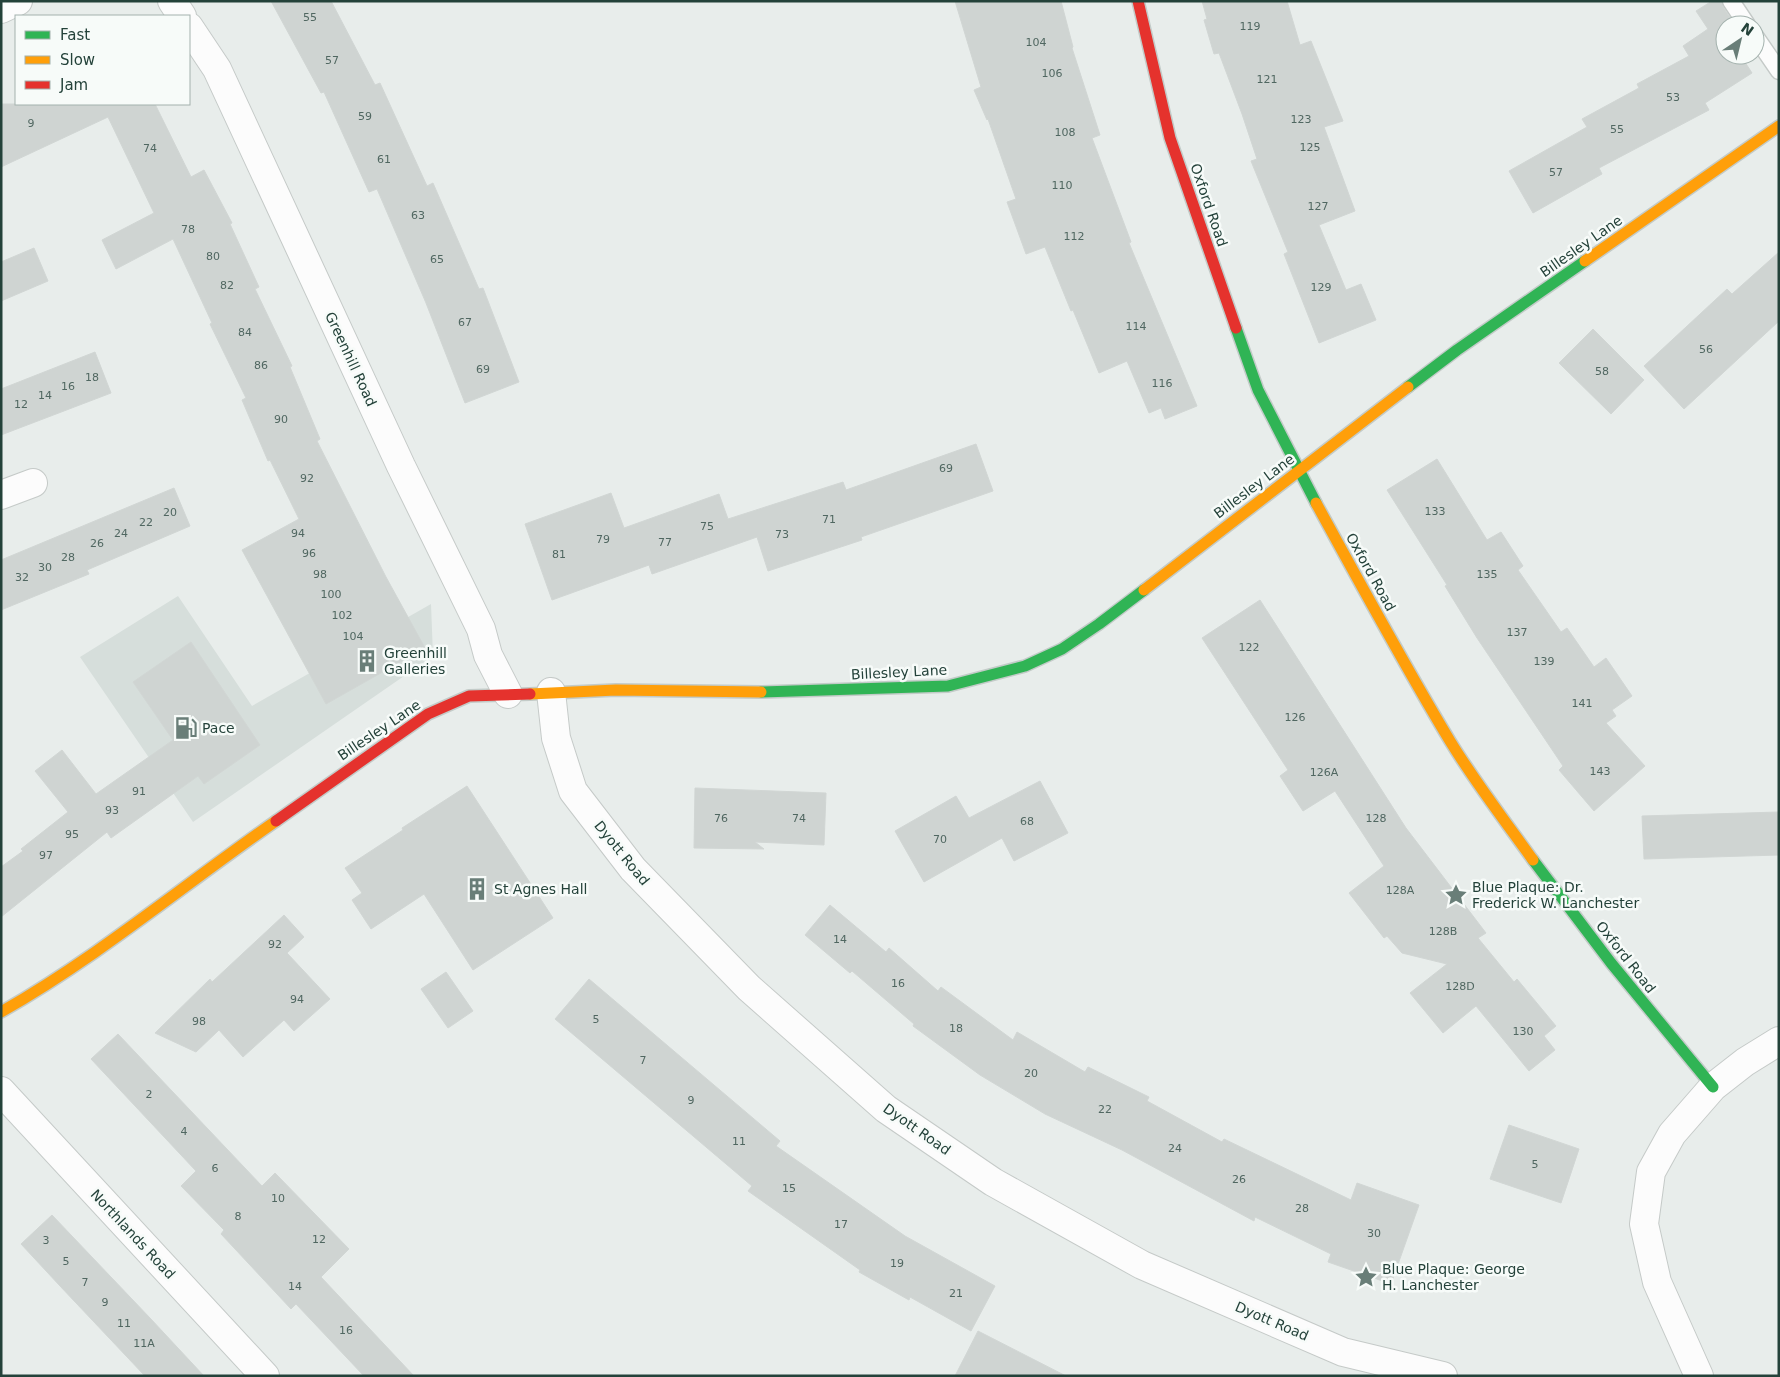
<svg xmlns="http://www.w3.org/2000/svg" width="1780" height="1377" font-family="'DejaVu Sans',sans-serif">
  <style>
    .built { fill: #d6dedb }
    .building { fill: #cfd4d2; stroke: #d1d6d4 }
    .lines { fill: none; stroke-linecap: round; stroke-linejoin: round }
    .lane-casing { stroke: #c5cac8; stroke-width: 19 }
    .street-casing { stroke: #c5cac8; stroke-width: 30 }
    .fast-casing { stroke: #c3cbc8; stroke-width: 14 }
    .slow-casing { stroke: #c3cbc8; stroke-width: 14 }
    .jam-casing { stroke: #c3cbc8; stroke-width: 14 }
    .lane { stroke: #fcfcfc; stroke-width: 16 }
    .street { stroke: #fcfcfc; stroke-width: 28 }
    .fast { stroke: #30b455; stroke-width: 11 }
    .slow { stroke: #ff9f0a; stroke-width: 11 }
    .jam { stroke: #e5322d; stroke-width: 11 }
    .labels { text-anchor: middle; stroke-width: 5; stroke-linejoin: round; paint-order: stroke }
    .number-label { font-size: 11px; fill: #506761 }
    .street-label { font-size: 14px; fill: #24423a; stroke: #f7fbf9 }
    .poi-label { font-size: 14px; fill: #24423a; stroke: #f7fbf9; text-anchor: start }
  </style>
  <rect width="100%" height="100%" fill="#e8edeb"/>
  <path class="built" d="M178 596 252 706 431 604 433 656 193 822 80 657Z"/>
  <g class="building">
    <path d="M271 1H331L375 85 380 83 427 186 433 183 479 289 483 288 519 382 465 403 426 303 377 189 369 192 324 92 321 93Z"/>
    <path d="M955 1H1061L1073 47 1072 48 1100 135 1092 138 1131 242 1129 243 1197 406 1165 419 1161 408 1149 413 1127 361 1099 373 1073 310 1071 311 1045 247 1026 254 1007 202 1016 199 988 119 987 120 974 90 981 87Z"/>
    <path d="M1202 1H1287L1300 45 1311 41 1343 121 1324 127 1355 211 1319 225 1346 290 1361 284 1376 320 1319 343 1284 254 1288 252 1251 161 1257 159 1242 114 1219 53 1214 54 1204 20 1207 19Z"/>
    <path d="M1712 1H1721L1723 7 1735 25H1725V55H1749L1743 59 1752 73 1705 103 1709 110 1599 168 1602 174 1533 213 1509 171 1587 127 1582 119 1639 88 1637 84 1689 56 1683 46 1708 29 1696 11Z"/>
    <path d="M1 104H155L191 177 204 170 232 223 230 224 259 287 255 289 292 366 290 367 320 439 317 441 386 577 425 648 326 704 242 550 299 519 270 460 268 461 242 400 246 398 210 324 212 323 173 239 116 269 102 240 154 213 108 117 1 167Z"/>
    <path d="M34 248 48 281 1 301V262Z"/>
    <path d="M1779 252V321L1684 409 1644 366 1727 289 1732 294Z"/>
    <path d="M1593 329 1644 380 1611 414 1559 363Z"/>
    <path d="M95 352 111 393 1 435V389Z"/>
    <path d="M976 444 993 491 861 537 862 540 768 571 757 537 652 574 649 565 552 600 525 524 611 493 624 528 719 494 728 519 843 482 846 490Z"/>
    <path d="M1437 459 1487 540 1501 532 1523 566 1518 570 1561 632 1567 628 1594 667 1606 658 1632 696 1612 710 1616 716 1606 723 1645 766 1594 811 1559 770 1563 766 1477 638 1445 586 1447 585 1387 490Z"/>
    <path d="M174 488 190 526 87 570 89 574 1 610V560Z"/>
    <path d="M1260 600 1406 828 1486 933 1478 938 1514 982 1517 979 1556 1026 1544 1036 1555 1050 1529 1071 1476 1006 1443 1033 1410 993 1447 964 1402 953 1387 936 1384 938 1349 893 1384 866 1335 791 1303 811 1280 776 1288 770 1202 638Z"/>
    <path d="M191 642 260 745 204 784 198 776 111 838 107 832 1 917V867L23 851 21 849 68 812 35 771 62 750 96 794 173 740 133 682Z"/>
    <path d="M1040 781 1068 833 1014 861 1002 838 924 882 895 831 956 796 969 818Z"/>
    <path d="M467 786 553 918 473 970 424 894 371 929 352 900 362 893 345 868 403 830 402 828Z"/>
    <path d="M695 788 826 793 824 845 755 842 764 849 694 848Z"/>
    <path d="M1779 812V855L1644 859 1642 816Z"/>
    <path d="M830 905 886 952 889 948 938 991 941 987 1013 1040 1017 1032 1085 1072 1088 1067 1149 1097 1147 1101 1222 1142 1224 1139 1351 1200 1357 1183 1419 1205 1391 1284 1328 1262 1331 1254 1255 1217 1254 1221 1122 1150 1045 1114 980 1075 913 1026 914 1024 852 971 850 973 805 935Z"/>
    <path d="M284 915 304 937 287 953 330 999 294 1031 284 1020 243 1057 219 1030 196 1052 155 1033 210 979 212 982Z"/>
    <path d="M446 972 473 1011 448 1028 421 989Z"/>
    <path d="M589 979 780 1141 776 1146 905 1236 995 1286 971 1331 910 1297 909 1300 859 1272 860 1270 748 1191 752 1186 555 1019Z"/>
    <path d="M118 1034 262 1186 275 1173 349 1249 321 1277 414 1376H364L296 1304 291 1309 221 1234 224 1230 181 1186 196 1171 91 1059Z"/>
    <path d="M1509 1125 1579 1149 1561 1203 1490 1179Z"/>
    <path d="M52 1215 150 1318 204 1376H145L60 1286 21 1244Z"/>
    <path d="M978 1331 1066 1376H955Z"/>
  </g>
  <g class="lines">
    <defs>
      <g id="lane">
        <path d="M1731 1 1747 25"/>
        <path d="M1755 36 1779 71"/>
      </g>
      <g id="street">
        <path d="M172 1 182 16"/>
        <path d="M1 9 18 1"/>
        <path d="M189 27 217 69 401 466 481 629 488 655 508 694"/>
        <path d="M1 495 33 483"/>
        <path d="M551 692 556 738 573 791 633 869 749 988 886 1109 993 1182 1142 1265 1343 1352 1443 1376"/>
        <path d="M1 1091 265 1376"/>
        <path d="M1699 1376 1657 1282 1644 1224 1651 1172 1672 1134 1713 1087 1745 1062 1779 1041"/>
      </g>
      <g id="fast">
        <path d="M1236 328 1258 390 1316 503"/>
        <path d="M1408 387 1457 350 1585 261"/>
        <path d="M761 692 948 686 1025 666 1062 649 1099 624 1144 590"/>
        <path d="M1533 860 1611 963 1713 1087"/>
      </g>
      <g id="slow">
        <path d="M1585 261 1779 126"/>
        <path d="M1316 503C1360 583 1403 663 1450 741 1475 782 1505 821 1533 860"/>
        <path d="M1144 590 1408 387"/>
        <path d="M530 694 616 690 761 692"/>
        <path d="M1 1012C98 957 185 884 276 821"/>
      </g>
      <g id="jam">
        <path d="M1138 1 1170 138 1236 328"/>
        <path d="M276 821 428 714 469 696 530 694"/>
      </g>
    </defs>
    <use href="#lane" class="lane-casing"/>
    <use href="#street" class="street-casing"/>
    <use href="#fast" class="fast-casing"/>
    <use href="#slow" class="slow-casing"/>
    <use href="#jam" class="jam-casing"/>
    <use href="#lane" class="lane"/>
    <use href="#street" class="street"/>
    <use href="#fast" class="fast"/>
    <use href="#slow" class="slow"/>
    <use href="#jam" class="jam"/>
  </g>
  <defs>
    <symbol id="building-bare" viewBox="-9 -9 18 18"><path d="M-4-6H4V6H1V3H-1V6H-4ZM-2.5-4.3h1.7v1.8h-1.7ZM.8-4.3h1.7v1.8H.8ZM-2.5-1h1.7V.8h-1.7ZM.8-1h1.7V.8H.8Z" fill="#697e78" stroke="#f7fbf9" stroke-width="2.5" paint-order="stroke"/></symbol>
    <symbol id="fuel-bare" viewBox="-9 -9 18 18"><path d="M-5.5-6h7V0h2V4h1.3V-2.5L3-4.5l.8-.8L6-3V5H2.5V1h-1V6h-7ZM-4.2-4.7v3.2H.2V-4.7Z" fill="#697e78" stroke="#f7fbf9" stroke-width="2.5" paint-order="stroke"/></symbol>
    <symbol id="sight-bare" viewBox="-9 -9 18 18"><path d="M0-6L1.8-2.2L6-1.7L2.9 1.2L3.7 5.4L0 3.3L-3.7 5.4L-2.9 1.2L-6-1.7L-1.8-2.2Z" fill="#697e78" stroke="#f7fbf9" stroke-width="2.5" paint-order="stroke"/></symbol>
  </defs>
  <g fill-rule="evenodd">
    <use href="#building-bare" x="351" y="645" width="32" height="32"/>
    <use href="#fuel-bare" x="170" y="712" width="32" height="32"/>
    <use href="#building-bare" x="461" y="873" width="32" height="32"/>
    <use href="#sight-bare" x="1440" y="879" width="32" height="32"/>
    <use href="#sight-bare" x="1350" y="1261" width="32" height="32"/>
  </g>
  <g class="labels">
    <g class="number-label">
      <text x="310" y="21">55</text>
      <text x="1250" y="30">119</text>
      <text x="1036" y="46">104</text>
      <text x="332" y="64">57</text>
      <text x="1052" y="77">106</text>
      <text x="1267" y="83">121</text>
      <text x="1673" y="101">53</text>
      <text x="365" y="120">59</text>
      <text x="1301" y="123">123</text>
      <text x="31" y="127">9</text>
      <text x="1617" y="133">55</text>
      <text x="1065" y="136">108</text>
      <text x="1310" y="151">125</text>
      <text x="150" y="152">74</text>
      <text x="384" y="163">61</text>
      <text x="1556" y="176">57</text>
      <text x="1062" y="189">110</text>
      <text x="1318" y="210">127</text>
      <text x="418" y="219">63</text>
      <text x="188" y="233">78</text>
      <text x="1074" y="240">112</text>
      <text x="213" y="260">80</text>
      <text x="437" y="263">65</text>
      <text x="227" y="289">82</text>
      <text x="1321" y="291">129</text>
      <text x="465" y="326">67</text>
      <text x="1136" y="330">114</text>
      <text x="245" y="336">84</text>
      <text x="1706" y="353">56</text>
      <text x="261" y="369">86</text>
      <text x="483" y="373">69</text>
      <text x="1602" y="375">58</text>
      <text x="92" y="381">18</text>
      <text x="1162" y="387">116</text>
      <text x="68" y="390">16</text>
      <text x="45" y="399">14</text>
      <text x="21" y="408">12</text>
      <text x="281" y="423">90</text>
      <text x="946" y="472">69</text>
      <text x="307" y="482">92</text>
      <text x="1435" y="515">133</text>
      <text x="170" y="516">20</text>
      <text x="829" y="523">71</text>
      <text x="146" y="526">22</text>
      <text x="707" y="530">75</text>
      <text x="121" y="537">24</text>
      <text x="298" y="537">94</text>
      <text x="782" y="538">73</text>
      <text x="603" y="543">79</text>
      <text x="665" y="546">77</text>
      <text x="97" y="547">26</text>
      <text x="309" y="557">96</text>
      <text x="559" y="558">81</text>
      <text x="68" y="561">28</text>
      <text x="45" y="571">30</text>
      <text x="320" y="578">98</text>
      <text x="1487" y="578">135</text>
      <text x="22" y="581">32</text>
      <text x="331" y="598">100</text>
      <text x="342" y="619">102</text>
      <text x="1517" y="636">137</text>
      <text x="353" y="640">104</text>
      <text x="1249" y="651">122</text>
      <text x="1544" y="665">139</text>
      <text x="1582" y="707">141</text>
      <text x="1295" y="721">126</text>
      <text x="1600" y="775">143</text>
      <text x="1324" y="776">126A</text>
      <text x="139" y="795">91</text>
      <text x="112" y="814">93</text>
      <text x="721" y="822">76</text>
      <text x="799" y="822">74</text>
      <text x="1376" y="822">128</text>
      <text x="1027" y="825">68</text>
      <text x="72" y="838">95</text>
      <text x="940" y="843">70</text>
      <text x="46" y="859">97</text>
      <text x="1400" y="894">128A</text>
      <text x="1443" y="935">128B</text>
      <text x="840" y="943">14</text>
      <text x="275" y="948">92</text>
      <text x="898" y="987">16</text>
      <text x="1460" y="990">128D</text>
      <text x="297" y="1003">94</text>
      <text x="596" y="1023">5</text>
      <text x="199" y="1025">98</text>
      <text x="956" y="1032">18</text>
      <text x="1523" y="1035">130</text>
      <text x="643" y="1064">7</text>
      <text x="1031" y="1077">20</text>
      <text x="149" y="1098">2</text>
      <text x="691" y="1104">9</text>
      <text x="1105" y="1113">22</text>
      <text x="184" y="1135">4</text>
      <text x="739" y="1145">11</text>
      <text x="1175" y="1152">24</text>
      <text x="1535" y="1168">5</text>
      <text x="215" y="1172">6</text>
      <text x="1239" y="1183">26</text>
      <text x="789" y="1192">15</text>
      <text x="278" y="1202">10</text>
      <text x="1302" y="1212">28</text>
      <text x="238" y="1220">8</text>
      <text x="841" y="1228">17</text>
      <text x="1374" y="1237">30</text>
      <text x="319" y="1243">12</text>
      <text x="46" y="1244">3</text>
      <text x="66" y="1265">5</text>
      <text x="897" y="1267">19</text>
      <text x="85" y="1286">7</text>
      <text x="295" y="1290">14</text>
      <text x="956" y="1297">21</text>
      <text x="105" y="1306">9</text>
      <text x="124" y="1327">11</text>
      <text x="346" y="1334">16</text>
      <text x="144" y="1347">11A</text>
    </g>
    <g class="street-label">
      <text transform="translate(1209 205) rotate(71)" y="5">Oxford Road</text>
      <text transform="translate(1581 246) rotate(-35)" y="5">Billesley Lane</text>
      <text transform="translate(351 359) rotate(65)" y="5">Greenhill Road</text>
      <text transform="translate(1254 486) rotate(-37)" y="5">Billesley Lane</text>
      <text transform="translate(1371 572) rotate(61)" y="5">Oxford Road</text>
      <text transform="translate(899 672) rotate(-3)" y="5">Billesley Lane</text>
      <text transform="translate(379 730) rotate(-34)" y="5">Billesley Lane</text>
      <text transform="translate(622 853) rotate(51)" y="5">Dyott Road</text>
      <text transform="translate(1626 957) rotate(52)" y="5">Oxford Road</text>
      <text transform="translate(917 1129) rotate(35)" y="5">Dyott Road</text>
      <text transform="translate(133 1234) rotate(47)" y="5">Northlands Road</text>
      <text transform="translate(1272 1321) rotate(23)" y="5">Dyott Road</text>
    </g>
    <g class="poi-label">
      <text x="384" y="658">Greenhill<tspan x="384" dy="16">Galleries</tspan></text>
      <text x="202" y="733">Pace</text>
      <text x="1472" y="892">Blue Plaque: Dr.<tspan x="1472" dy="16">Frederick W. Lanchester</tspan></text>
      <text x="494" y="894">St Agnes Hall</text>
      <text x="1382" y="1274">Blue Plaque: George<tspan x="1382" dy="16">H. Lanchester</tspan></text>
    </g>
  </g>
  <rect width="1780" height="1377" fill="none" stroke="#24423a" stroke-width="5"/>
  <rect x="15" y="15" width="175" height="90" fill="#f7fbf9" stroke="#a3b1ad"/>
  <rect x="25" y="31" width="25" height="8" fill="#30b455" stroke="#a3b1ad"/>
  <text x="60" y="40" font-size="15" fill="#24423a">Fast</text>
  <rect x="25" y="56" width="25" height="8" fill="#ff9f0a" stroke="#a3b1ad"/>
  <text x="60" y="65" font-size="15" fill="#24423a">Slow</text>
  <rect x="25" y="81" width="25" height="8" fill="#e5322d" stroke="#a3b1ad"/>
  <text x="60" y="90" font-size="15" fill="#24423a">Jam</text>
  <g transform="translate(1740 40) rotate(35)"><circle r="24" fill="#f7fbf9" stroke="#a3b1ad"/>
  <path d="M0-4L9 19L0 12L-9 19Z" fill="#697e78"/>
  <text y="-8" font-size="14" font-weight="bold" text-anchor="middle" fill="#24423a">N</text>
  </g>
</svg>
